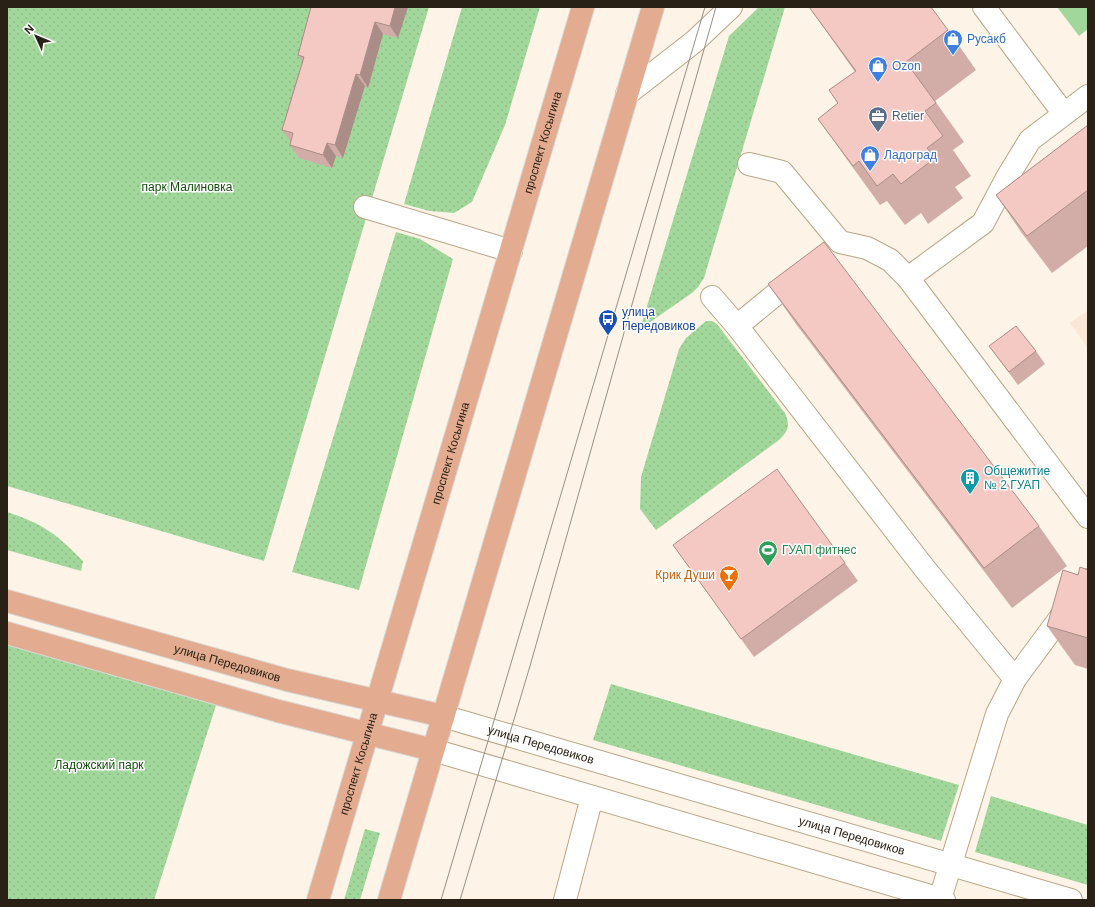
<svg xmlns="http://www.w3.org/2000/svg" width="1095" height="907" font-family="Arial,sans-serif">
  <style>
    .education { fill: #fbe7d8 }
    .grass { fill: url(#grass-dots) }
    .pitch { fill: #a2d79b }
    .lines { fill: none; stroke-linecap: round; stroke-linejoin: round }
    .minor-casing { stroke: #baa486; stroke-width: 24 }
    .major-casing { stroke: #d8d7d5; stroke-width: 24 }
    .minor { stroke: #fff; stroke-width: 22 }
    .major { stroke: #e3ab8f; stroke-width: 22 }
    .tram { stroke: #988f83; stroke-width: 1 }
    .wall { fill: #d2ada8 }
    .shaded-wall { fill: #ab8d88 }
    .building { fill: #f4c9c3; stroke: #ab8d88 }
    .labels { text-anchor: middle; stroke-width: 3; stroke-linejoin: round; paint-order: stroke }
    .shop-label { font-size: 12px; fill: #366cbe; stroke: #fff; text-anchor: start }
    .service-label { font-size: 12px; fill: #4e5e75; stroke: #fff; text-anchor: start }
    .street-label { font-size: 12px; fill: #292115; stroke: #fff }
    .park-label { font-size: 12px; fill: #134e0d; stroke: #fff }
    .transit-label { font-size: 12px; fill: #164399; stroke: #fff; text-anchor: start }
    .culture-label { font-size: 12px; fill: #0d838f; stroke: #fff; text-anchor: start }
    .leisure-label { font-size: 12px; fill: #27864d; stroke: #fff; text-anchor: start }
    .food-label { font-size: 12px; fill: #c56008; stroke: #fff; text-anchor: end }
  </style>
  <defs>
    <pattern id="grass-dots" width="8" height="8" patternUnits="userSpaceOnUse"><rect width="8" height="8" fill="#a2d79b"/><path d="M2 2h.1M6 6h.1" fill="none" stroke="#8cb885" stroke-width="1.8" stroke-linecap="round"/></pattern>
  </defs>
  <rect width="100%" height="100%" fill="#fdf4e7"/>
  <path class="education" d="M1088 310V349L1070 323Z"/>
  <g class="grass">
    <path d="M7 7H429L264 561 7 486Z"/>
    <path d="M462 7H540L505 125 472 202 454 213 429 211 404 204Z"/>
    <path d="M759 7H785L704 278 698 287 692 293 640 329 729 36Z"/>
    <path d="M396 232 420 239 453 259 359 590 292 572Z"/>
    <path d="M706 321H712L717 324 785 413C790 426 789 430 779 440L656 530 640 509 641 477 679 349 686 338Z"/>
    <path d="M7 512C44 524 56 534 83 561L81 571 7 550Z"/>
    <path d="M7 641 217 702 154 900H7Z"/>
    <path d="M611 684 959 785 941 841 593 740Z"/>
    <path d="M991 796 1088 825V885L975 852Z"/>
    <path d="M365 829 380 833 360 900H344Z"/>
  </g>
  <path class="pitch" d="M1057 7H1088V29L1079 36Z"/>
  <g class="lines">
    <defs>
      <g id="minor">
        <path d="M984 7 1064 114"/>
        <path d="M627 94 695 41 731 7"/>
        <path d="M749 164 782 172 840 242 867 248 890 260 908 278 1088 517"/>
        <path d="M365 207 511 251"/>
        <path d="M908 278 983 223 1008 176 1030 140 1088 96"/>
        <path d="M712 297 737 326 925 569 1015 679"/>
        <path d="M737 326 798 276"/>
        <path id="s1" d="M443 716 1071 900"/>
        <path d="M433 750 944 900"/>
        <path d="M940 899 997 714 1015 679 1088 580"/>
        <path d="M565 900 592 797"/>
      </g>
      <g id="major">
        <path id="s2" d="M7 601 287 680 443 716"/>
        <path d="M7 633 278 711 433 750"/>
        <path id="s3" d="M318 900 583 7"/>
        <path d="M389 900 653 7"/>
      </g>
    </defs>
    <use href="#minor" class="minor-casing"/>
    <use href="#major" class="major-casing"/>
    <use href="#minor" class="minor"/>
    <use href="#major" class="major"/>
    <g class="tram">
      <path d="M441 900 705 7"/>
      <path d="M460 900 530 666 716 7"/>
    </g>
  </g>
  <g class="wall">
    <path d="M311 7H408L398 38 383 34 368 88 365 86 343 158 336 156 332 168 299 158 290 145 291 142 282 130 302 61 298 55Z"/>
    <path d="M809 7 948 30 976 70 935 101 964 142 953 150 971 176 955 187 963 198 928 224 921 213 905 225 887 201 880 205 846 158 818 119 838 104 829 90 855 72Z"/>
    <path d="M1088 125V246L1052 273 1021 232 996 195Z"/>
    <path d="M768 284 1039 526 1067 566 1012 608 796 324Z"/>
    <path d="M989 346 1036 351 1045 364 1018 385Z"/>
    <path d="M673 545 845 563 858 581 754 657Z"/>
    <path d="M1088 570V669L1075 665 1047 626 1078 575Z"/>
  </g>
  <g class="shaded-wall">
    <path d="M395 7H408L398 38 390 26Z"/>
    <path d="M375 22 383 34 368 88 360 75Z"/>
    <path d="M356 74 365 86 343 158 335 145Z"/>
    <path d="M327 143 336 156 332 168 323 155Z"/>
  </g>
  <g class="building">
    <path d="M311 7H395L390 26 375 22 360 75 356 74 335 145 327 143 323 155 290 145 293 133 282 130 304 57 298 55Z"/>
    <path d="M809 7H931L948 30 906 62 936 103 925 111 943 136 927 148 935 158 901 184 893 174 877 186 859 161 853 166 818 119 838 103 829 90 856 71Z"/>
    <path d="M1088 125V190L1027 236 996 195Z"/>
    <path d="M824 242 1039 526 984 568 768 284Z"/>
    <path d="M1016 326 1036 351 1009 372 989 346Z"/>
    <path d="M777 469 845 563 741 639 673 545Z"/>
    <path d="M1080 567 1088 570V638L1047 626 1063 570 1078 575Z"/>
  </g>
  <defs>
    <symbol id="shop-pin" viewBox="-11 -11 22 30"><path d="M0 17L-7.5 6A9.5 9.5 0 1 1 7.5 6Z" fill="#3f7fe0" stroke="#fff"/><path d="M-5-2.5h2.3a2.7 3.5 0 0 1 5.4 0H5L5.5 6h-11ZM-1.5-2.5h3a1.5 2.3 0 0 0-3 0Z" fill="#fff"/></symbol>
    <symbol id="office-pin" viewBox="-11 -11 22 30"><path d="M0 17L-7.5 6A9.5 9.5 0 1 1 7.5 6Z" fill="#5c6f8a" stroke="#fff"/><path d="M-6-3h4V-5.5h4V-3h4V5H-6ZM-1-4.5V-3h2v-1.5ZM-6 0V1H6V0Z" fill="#fff"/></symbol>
    <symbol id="bus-pin" viewBox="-11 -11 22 30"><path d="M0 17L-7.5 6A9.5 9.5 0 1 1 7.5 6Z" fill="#1a4fb4" stroke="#fff"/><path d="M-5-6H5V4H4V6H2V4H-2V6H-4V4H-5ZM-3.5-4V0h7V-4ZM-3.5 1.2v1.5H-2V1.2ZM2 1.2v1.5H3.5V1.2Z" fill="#fff"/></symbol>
    <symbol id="building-pin" viewBox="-11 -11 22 30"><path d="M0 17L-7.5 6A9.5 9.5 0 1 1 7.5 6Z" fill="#0f9aa8" stroke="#fff"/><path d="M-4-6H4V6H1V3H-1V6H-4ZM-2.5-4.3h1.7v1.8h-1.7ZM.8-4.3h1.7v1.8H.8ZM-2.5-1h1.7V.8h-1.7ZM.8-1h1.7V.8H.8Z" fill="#fff"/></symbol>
    <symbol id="stadium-pin" viewBox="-11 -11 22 30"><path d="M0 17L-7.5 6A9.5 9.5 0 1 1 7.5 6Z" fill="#2e9e5b" stroke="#fff"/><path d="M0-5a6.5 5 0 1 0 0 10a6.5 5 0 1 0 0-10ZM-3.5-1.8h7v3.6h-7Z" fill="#fff"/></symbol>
    <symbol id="bar-pin" viewBox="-11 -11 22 30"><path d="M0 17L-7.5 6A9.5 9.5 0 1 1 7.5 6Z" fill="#e8710a" stroke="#fff"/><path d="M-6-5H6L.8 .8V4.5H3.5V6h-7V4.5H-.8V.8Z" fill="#fff"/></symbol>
  </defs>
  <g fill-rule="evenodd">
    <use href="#shop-pin" x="942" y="28" width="22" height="30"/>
    <use href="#shop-pin" x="867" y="55" width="22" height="30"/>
    <use href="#office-pin" x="867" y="105" width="22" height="30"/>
    <use href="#shop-pin" x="859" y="144" width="22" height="30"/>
    <use href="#bus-pin" x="597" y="308" width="22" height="30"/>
    <use href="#building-pin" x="959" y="467" width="22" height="30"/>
    <use href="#stadium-pin" x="757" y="539" width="22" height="30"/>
    <use href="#bar-pin" x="718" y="564" width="22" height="30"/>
  </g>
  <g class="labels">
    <g class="shop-label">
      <text x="967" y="43">Русакб</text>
      <text x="892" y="70">Ozon</text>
      <text x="884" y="159">Ладоград</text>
    </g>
    <g class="service-label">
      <text x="892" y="120">Retier</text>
    </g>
    <g class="street-label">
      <text dy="4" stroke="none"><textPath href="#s3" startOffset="790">проспект Косыгина</textPath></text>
      <text dy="4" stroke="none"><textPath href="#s3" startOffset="466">проспект Косыгина</textPath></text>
      <text dy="4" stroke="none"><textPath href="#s2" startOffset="229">улица Передовиков</textPath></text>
      <text dy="4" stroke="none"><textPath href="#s1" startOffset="102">улица Передовиков</textPath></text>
      <text dy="4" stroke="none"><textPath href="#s3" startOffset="142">проспект Косыгина</textPath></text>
      <text dy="4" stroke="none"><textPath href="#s1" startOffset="426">улица Передовиков</textPath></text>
    </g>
    <g class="park-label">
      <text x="187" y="191">парк Малиновка</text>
      <text x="99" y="769">Ладожский парк</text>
    </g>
    <g class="transit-label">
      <text x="622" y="316">улица<tspan x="622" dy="14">Передовиков</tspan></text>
    </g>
    <g class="culture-label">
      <text x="984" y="475">Общежитие<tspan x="984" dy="14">№ 2 ГУАП</tspan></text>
    </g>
    <g class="leisure-label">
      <text x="782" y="554">ГУАП фитнес</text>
    </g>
    <g class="food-label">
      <text x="715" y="579">Крик Души</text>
    </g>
  </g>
  <rect width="1095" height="907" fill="none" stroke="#292115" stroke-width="16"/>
  <g transform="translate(36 36) rotate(314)" stroke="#ffffff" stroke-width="3" paint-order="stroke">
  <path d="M0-3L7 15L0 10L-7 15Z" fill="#292115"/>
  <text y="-6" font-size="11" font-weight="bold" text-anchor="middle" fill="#292115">N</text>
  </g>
</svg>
